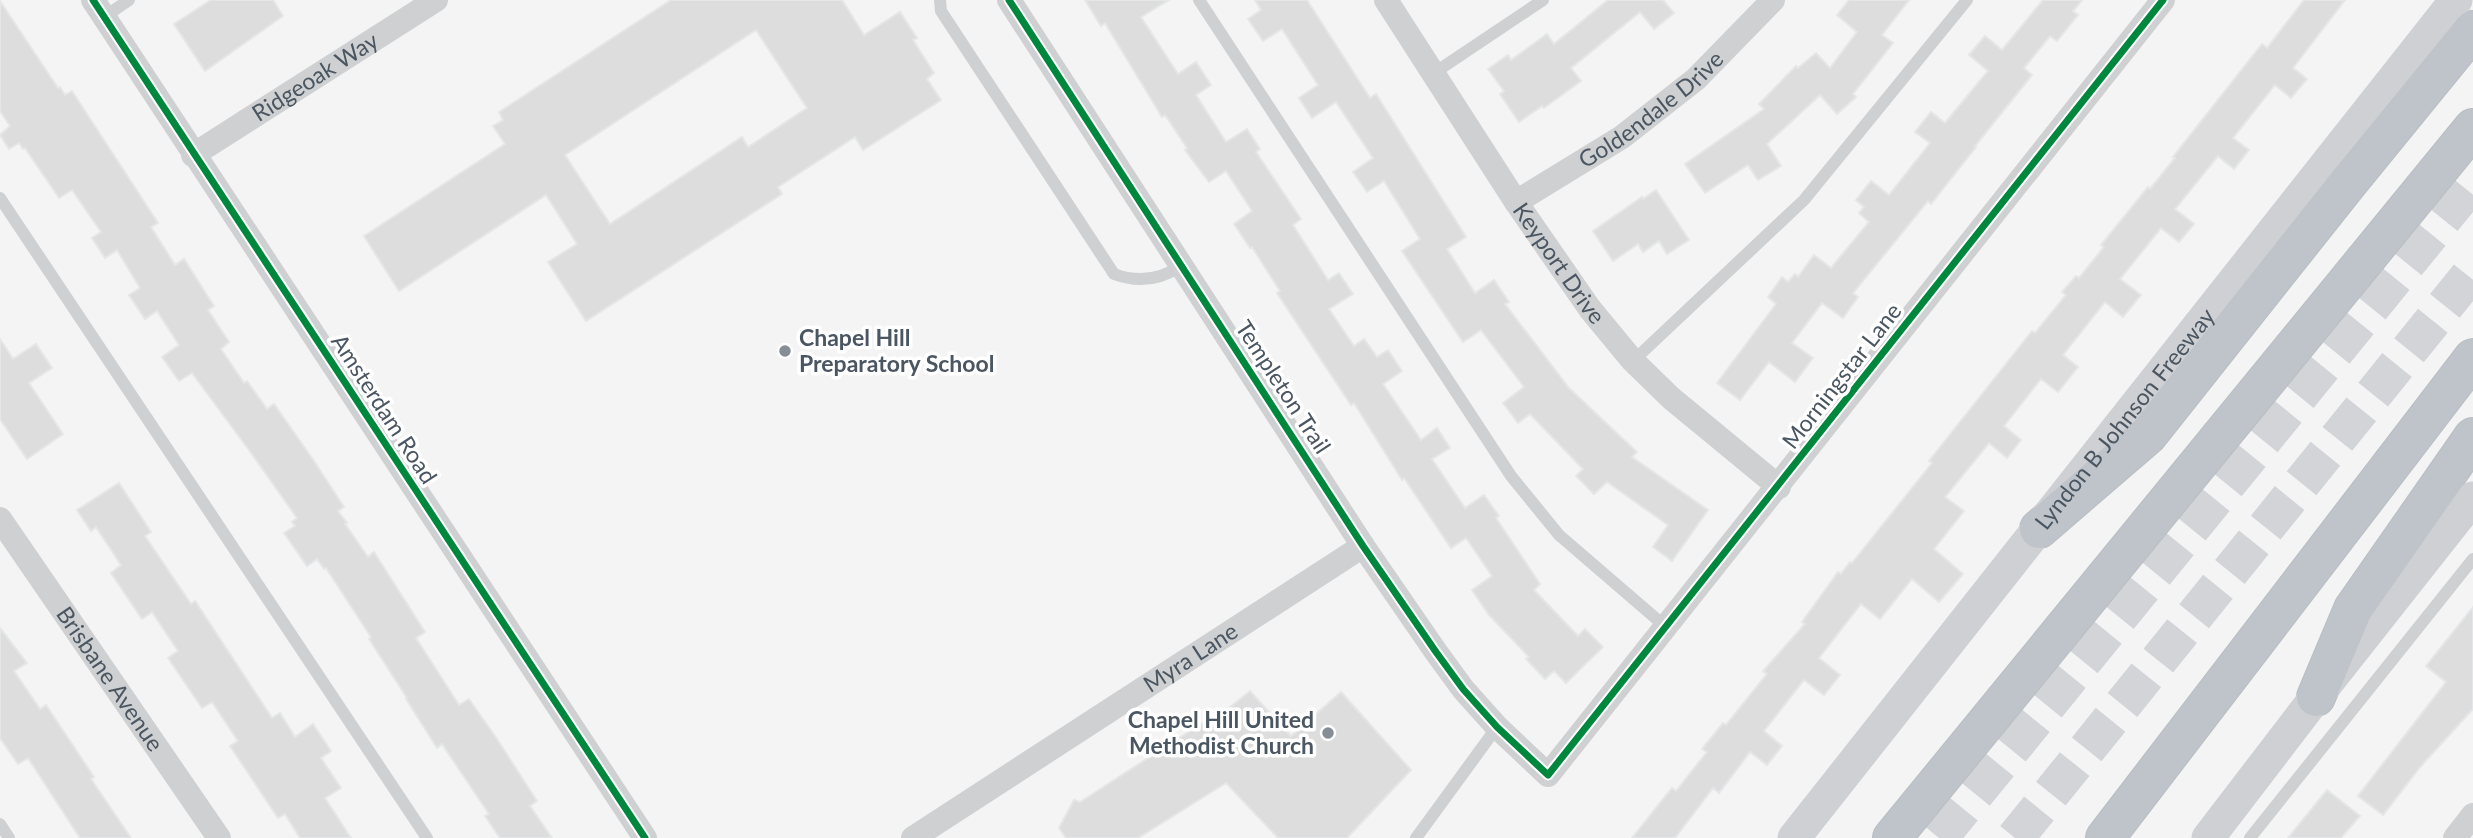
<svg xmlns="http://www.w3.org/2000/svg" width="2473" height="838" font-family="Lato,sans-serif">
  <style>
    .building { fill: #ddddde; stroke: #e5e6e7; stroke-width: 2; fill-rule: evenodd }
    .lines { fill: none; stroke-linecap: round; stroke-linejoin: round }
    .motorway-tunnel { stroke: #d2d4d7; stroke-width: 38; stroke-dasharray: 38 19; stroke-linecap: butt }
    .motorway-casing { stroke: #b9bec3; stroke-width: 40 }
    .service { stroke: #ced0d2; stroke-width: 12 }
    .minor { stroke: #ced0d2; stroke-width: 24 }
    .secondary { stroke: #ced0d4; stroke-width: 33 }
    .motorway { stroke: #bec4c9; stroke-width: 38 }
    .cycleway-casing { stroke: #fff; stroke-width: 11 }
    .cycleway { stroke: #00873e; stroke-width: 7 }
    .poi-dot { fill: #868d94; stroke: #fff; stroke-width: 2.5 }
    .labels { text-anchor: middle; stroke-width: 7; stroke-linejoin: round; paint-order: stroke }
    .street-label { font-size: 23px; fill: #4a5661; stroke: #fff }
    .poi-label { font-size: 23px; font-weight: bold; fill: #4a5661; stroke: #fff; text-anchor: start }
  </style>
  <rect width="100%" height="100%" fill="#f4f4f4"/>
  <g class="building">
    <path d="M211 0H273L283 16 205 71 174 24Z"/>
    <path d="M671 0H842L864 35 900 12 917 38 913 40 934 73 927 79 941 100 863 150 855 137 778 187 782 194 586 321 548 262 577 244 546 195 399 291 364 236 505 144 493 126 503 120 499 112ZM756 30 807 108 748 147 742 137 610 224 565 155Z"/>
    <path d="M1085 0H1169L1141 17 1178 74 1196 62 1211 85 1196 95 1226 142 1247 129 1260 149 1256 152 1301 219 1293 225 1328 280 1339 273 1353 294 1329 309 1354 346 1364 339 1377 357 1388 350 1402 371 1383 384 1421 440 1437 428 1450 448 1432 459 1465 508 1484 495 1499 516 1496 518 1540 584 1534 590 1578 636 1585 629 1603 647 1566 683 1554 671 1545 679 1526 659 1529 657 1489 615 1472 590 1492 576 1466 538 1451 548 1404 478 1402 480 1354 403 1351 405 1277 293 1280 291 1252 247 1250 248 1234 224 1252 211 1226 171 1209 182 1185 150 1187 148 1165 115 1162 117 1105 23 1101 26Z"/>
    <path d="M1255 0H1307L1370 98 1376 94 1466 237 1447 249 1475 293 1494 280 1509 302 1505 304 1569 388 1637 452 1632 457 1708 510 1672 561 1653 547 1668 525 1607 482 1594 494 1576 476 1583 469 1530 414 1518 423 1503 403 1524 387 1481 330 1463 342 1402 251 1420 239 1384 181 1367 192 1353 172 1373 158 1336 102 1312 118 1299 98 1318 85 1282 29 1263 41 1248 19 1261 10Z"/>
    <path d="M1608 0H1663L1674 13 1654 29 1640 12 1571 68 1581 81 1544 108 1542 106 1519 122 1500 94 1504 91 1488 69 1508 55 1511 60 1547 34 1554 44Z"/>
    <path d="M1849 0H1909L1882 35 1893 43 1853 94 1856 97 1837 114 1820 95 1767 144 1781 166 1758 180 1748 165 1705 193 1685 164 1764 109 1759 104 1796 66 1798 68 1816 53 1830 68 1857 32 1837 15Z"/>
    <path d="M2043 0H2082L2073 11 2078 15 2057 41 2050 36 2024 68 2032 75 1975 146 1976 147 1931 204 1928 201 1853 293 1858 297 1843 318 1822 303 1792 343 1813 358 1795 382 1769 362 1740 400 1717 383 1776 304 1768 297 1782 277 1788 282 1795 274 1798 277 1814 255 1831 268 1869 222 1859 213 1864 207 1856 200 1871 181 1889 195 1930 143 1915 132 1931 112 1945 123 1988 71 1969 55 1985 36 2002 50Z"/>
    <path d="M2304 0H2345L2293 68 2307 79 2291 98 2275 85 2233 138 2249 150 2234 169 2218 156 2175 209 2194 224 2179 242 2161 228 2120 279 2141 295 2123 317 2105 302 2063 355 2078 367 2058 392 2041 379 2004 426 2021 440 2007 458 1989 443 1945 497 1964 511 1934 549 1963 574 1939 602 1912 579 1880 619 1861 604 1819 658 1840 675 1824 695 1804 680 1764 731 1782 746 1767 765 1750 752 1719 793 1713 788 1675 838H1632L1672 788 1676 791 1707 752 1702 749 1723 723 1726 725 1767 674 1763 671 1805 624 1802 622 1838 572 1841 574 1850 562 1852 563 1932 463 1929 461 2032 331 2035 333 2066 295 2062 292 2076 276 2079 278 2104 247 2101 245 2148 187 2150 189 2175 158 2173 157 2262 44 2267 48Z"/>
    <path d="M0 1 58 88 60 87 65 95 72 91 158 223 151 227 175 265 184 259 214 306 208 310 229 342 221 349 244 383 247 381 267 409 274 404 312 458 344 507 338 511 347 523 345 524 368 557 374 552 425 632 416 638 459 705 469 699 497 739 537 801 530 806 552 838H500L485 816 489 814 442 744 437 748 406 699 407 698 369 639 371 637 326 568 324 569 317 559 307 566 284 533 295 526 292 522 297 518 249 450 192 373 179 381 162 357 179 345 157 311 145 319 129 295 140 288 117 250 105 258 92 238 101 232 72 190 59 198 25 148 23 149 19 143 9 149 0 135 10 126 0 111Z"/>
    <path d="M1656 190 1689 240 1667 254 1659 241 1643 252 1638 244 1613 261 1593 231 1642 197 1643 199Z"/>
    <path d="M0 339 13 359 36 344 52 368 29 383 63 434 27 459 0 419Z"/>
    <path d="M119 483 151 532 145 536 191 604 195 601 272 718 280 713 295 737 313 724 331 751 321 758 341 788 325 798 351 838H300L285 814 278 818 230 746 238 741 212 702 202 708 168 658 178 651 152 612 142 619 111 573 121 565 96 527 91 531 77 510Z"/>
    <path d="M2473 607V709L2421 766 2383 815 2358 796 2446 682 2426 666Z"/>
    <path d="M0 628 27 663 14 671 40 709 46 705 94 777 91 779 131 838H80L28 758 18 764 0 738Z"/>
    <path d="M1250 691 1291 736 1341 692 1411 770 1347 838H1278L1226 783 1138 838H1066L1059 828 1074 800 1080 802 1210 718 1229 708Z"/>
    <path d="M2327 790 2360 816 2353 824 2341 838H2288Z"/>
  </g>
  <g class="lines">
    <g class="motorway-tunnel">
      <path d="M1939 838 2473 182"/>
      <path d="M2015 838 2473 271"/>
    </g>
    <defs>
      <g id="motorway">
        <path d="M2039 529 2148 435 2348 183 2473 30"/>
        <path d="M2316 697 2353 609 2473 437"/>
        <path d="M1892 838 2473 128"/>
        <path d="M2105 838 2473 358"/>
      </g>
    </defs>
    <use href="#motorway" class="motorway-casing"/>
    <g class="service">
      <path d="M940 0 941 11 1114 274C1138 283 1160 280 1181 266"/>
      <path d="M1199 0 1511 476 1559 535 1667 628"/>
      <path d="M104 17 129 0"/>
      <path d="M1434 73 1543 0"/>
      <path d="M0 198 427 838"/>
      <path d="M1633 361 1804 200 1967 0"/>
      <path d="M0 824 9 838"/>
      <path d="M1416 838 1497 727"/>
      <path d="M2250 838 2473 559"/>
    </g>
    <g class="minor">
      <path d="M93 0 645 838"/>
      <path d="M1009 0 1363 546 1436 652 1463 689 1497 727 1548 775 2163 0"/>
      <path id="s1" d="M1386 0 1516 202 1590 309 1633 361 1671 398 1779 487"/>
      <path id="s2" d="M193 155 436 0"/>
      <path id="s3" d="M1516 202 1622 137 1696 79 1773 0"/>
      <path id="s4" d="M0 519 219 838"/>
      <path id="s5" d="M913 838 1363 546"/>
      <path d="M2455 838 2473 815"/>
    </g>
    <g class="secondary">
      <path id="s6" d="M1794 838 2456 0"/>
      <path d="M2208 838 2316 697 2473 498"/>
    </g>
    <use href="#motorway" class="motorway"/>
    <defs>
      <g id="cycleway">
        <path d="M93 0 645 838"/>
        <path d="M1009 0 1363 546 1436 652 1463 689 1497 727 1548 775 2163 0"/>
      </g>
    </defs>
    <use href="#cycleway" class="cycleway-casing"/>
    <use href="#cycleway" class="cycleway"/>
  </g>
  <g class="poi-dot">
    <circle cx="785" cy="351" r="7"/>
    <circle cx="1328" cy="733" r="7"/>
  </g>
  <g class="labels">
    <g class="street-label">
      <text dy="8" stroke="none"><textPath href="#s2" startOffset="145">Ridgeoak Way</textPath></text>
      <text dy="8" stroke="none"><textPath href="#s3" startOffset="164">Goldendale Drive</textPath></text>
      <text dy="8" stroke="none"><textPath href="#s1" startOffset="315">Keyport Drive</textPath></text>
      <text transform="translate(1842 376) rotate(-52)" y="8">Morningstar Lane</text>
      <text transform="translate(1283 387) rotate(57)" y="8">Templeton Trail</text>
      <text transform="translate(384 409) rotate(57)" y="8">Amsterdam Road</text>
      <text dy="8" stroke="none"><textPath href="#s6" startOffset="534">Lyndon B Johnson Freeway</textPath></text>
      <text dy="8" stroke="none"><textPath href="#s5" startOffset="331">Myra Lane</textPath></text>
      <text dy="8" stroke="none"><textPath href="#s4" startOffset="194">Brisbane Avenue</textPath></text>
    </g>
    <g class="poi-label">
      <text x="799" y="346">Chapel Hill<tspan x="799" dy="26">Preparatory School</tspan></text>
      <text x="1314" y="728" text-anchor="end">Chapel Hill United<tspan x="1314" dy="26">Methodist Church</tspan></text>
    </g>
  </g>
</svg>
